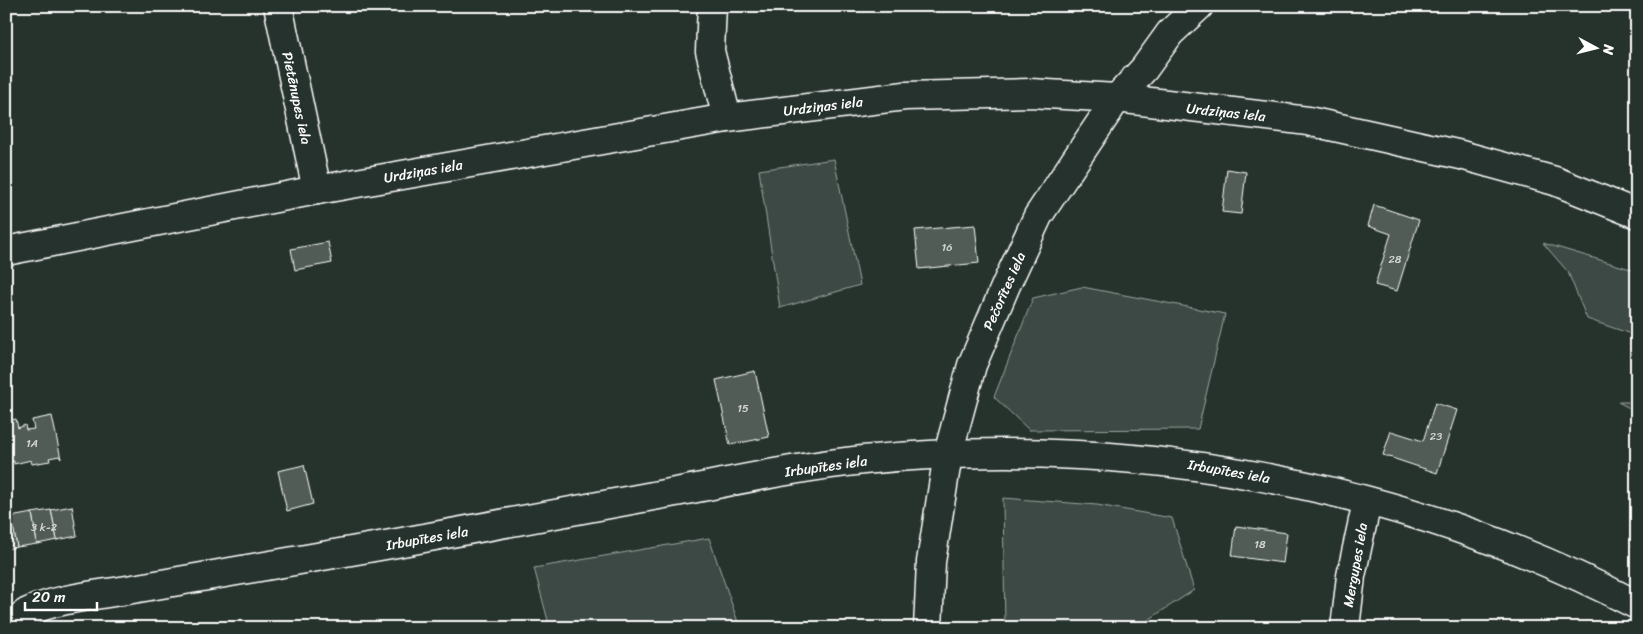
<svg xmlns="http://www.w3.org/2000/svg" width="1643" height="634" font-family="Sriracha,sans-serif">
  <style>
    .green { fill: #3e4944; stroke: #9ea4a2 }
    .building { fill: #515c57; stroke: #fff }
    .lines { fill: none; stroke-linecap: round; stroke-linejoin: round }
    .minor-casing { stroke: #fff; stroke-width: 31 }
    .minor { stroke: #26332d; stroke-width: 28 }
    .labels { text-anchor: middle; stroke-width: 4; stroke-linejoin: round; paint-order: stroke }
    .number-label { font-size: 11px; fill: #d4d6d5 }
    .street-label { font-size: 14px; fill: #fff; stroke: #26332d }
  </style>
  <rect width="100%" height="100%" fill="#26332d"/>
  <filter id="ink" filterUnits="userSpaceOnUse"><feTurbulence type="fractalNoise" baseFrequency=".02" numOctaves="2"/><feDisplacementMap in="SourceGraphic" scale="10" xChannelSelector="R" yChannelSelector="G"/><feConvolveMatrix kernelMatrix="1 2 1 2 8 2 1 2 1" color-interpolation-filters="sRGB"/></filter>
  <g filter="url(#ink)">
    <g class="green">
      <path d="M834 159 860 285 780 308 759 170Z"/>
      <path d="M1543 243 1637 271V336L1587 319 1568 272Z"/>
      <path d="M1082 287 1225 314 1198 429 1029 430 994 397 1033 298Z"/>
      <path d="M1618 402H1637V412Z"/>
      <path d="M1003 498 1097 505 1172 518 1194 590 1136 628H1005Z"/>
      <path d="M709 538 740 628H550L534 568Z"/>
    </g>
    <g class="building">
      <path d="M1227 169 1246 172 1241 214 1222 212Z"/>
      <path d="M1374 205 1419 220 1397 291 1375 285 1391 234 1368 226Z"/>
      <path d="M975 225 979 263 919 269 915 230Z"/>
      <path d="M328 242 332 263 295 270 291 249Z"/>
      <path d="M755 371 769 437 730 445 716 380Z"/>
      <path d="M1435 403 1457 410 1437 473 1383 455 1391 431 1423 441Z"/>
      <path d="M52 416 61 459 59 456 49 458 50 461 32 464 31 460 14 464V461L6 462V421L16 419 18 428 25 425 26 430 34 429 32 420Z"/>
      <path d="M304 465 313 504 287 511 278 471Z"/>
      <path d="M72 506 77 536 57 540 51 510Z"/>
      <path d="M51 510 57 540 37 544 32 513Z"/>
      <path d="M32 513 37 544 17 547 11 517Z"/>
      <path d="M11 517 17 547 6 549V518Z"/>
      <path d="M1236 526 1287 533 1283 563 1232 556Z"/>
      <path d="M1637 535V548L1632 546Z"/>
    </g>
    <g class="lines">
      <defs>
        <g id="minor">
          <path d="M278 6 317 190"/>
          <path d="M712 6 710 51 727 118"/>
          <path d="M6 251 317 190 727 118 905 96 1030 93 1117 98 1308 121 1461 155 1555 181 1637 214"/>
          <path d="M9 628C15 622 21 616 28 612 55 599 97 595 127 590 190 579 254 568 317 557 433 537 549 515 664 494 730 482 796 467 863 460 1128 434 1400 482 1637 605"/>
          <path d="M928 628 931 562 948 454 972 365 1006 285 1038 216 1117 98 1144 69 1170 33 1199 6"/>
          <path d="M1345 628 1351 576 1367 502"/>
        </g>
      </defs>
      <use href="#minor" class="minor-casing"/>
      <use href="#minor" class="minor"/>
    </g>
  </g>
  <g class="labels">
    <g class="number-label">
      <text x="947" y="251">16</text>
      <text x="1395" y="263">28</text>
      <text x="743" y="412">15</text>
      <text x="1436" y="440">23</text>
      <text x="32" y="447">1A</text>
      <text x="44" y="531">3 k-2</text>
      <text x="1260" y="548">18</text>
    </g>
    <g class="street-label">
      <text transform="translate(297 98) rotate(78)" y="5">Pietēnupes iela</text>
      <text transform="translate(823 106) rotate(-7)" y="5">Urdziņas iela</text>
      <text transform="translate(1226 112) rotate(6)" y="5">Urdziņas iela</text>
      <text transform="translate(423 171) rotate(-10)" y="5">Urdziņas iela</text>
      <text transform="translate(1004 291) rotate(-66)" y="5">Pečorītes iela</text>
      <text transform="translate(826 466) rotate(-8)" y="5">Irbupītes iela</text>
      <text transform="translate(1229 471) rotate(10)" y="5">Irbupītes iela</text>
      <text transform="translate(427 538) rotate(-10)" y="5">Irbupītes iela</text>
      <text transform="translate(1355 565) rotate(-80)" y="5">Mergupes iela</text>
    </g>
  </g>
  <rect width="1643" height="634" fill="none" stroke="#26332d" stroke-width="25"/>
  <rect x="12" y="12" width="1618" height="609" fill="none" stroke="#fff" stroke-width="2" filter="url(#ink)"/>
  <g transform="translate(1596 48) rotate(97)" stroke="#26332d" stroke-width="4" paint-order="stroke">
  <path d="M0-4L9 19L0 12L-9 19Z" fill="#ffffff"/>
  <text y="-8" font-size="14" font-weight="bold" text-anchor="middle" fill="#ffffff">N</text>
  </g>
  <path d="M25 602v8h72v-8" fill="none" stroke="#ffffff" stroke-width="2.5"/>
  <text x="32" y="602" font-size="15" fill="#ffffff" stroke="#26332d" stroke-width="4" paint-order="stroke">20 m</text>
</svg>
